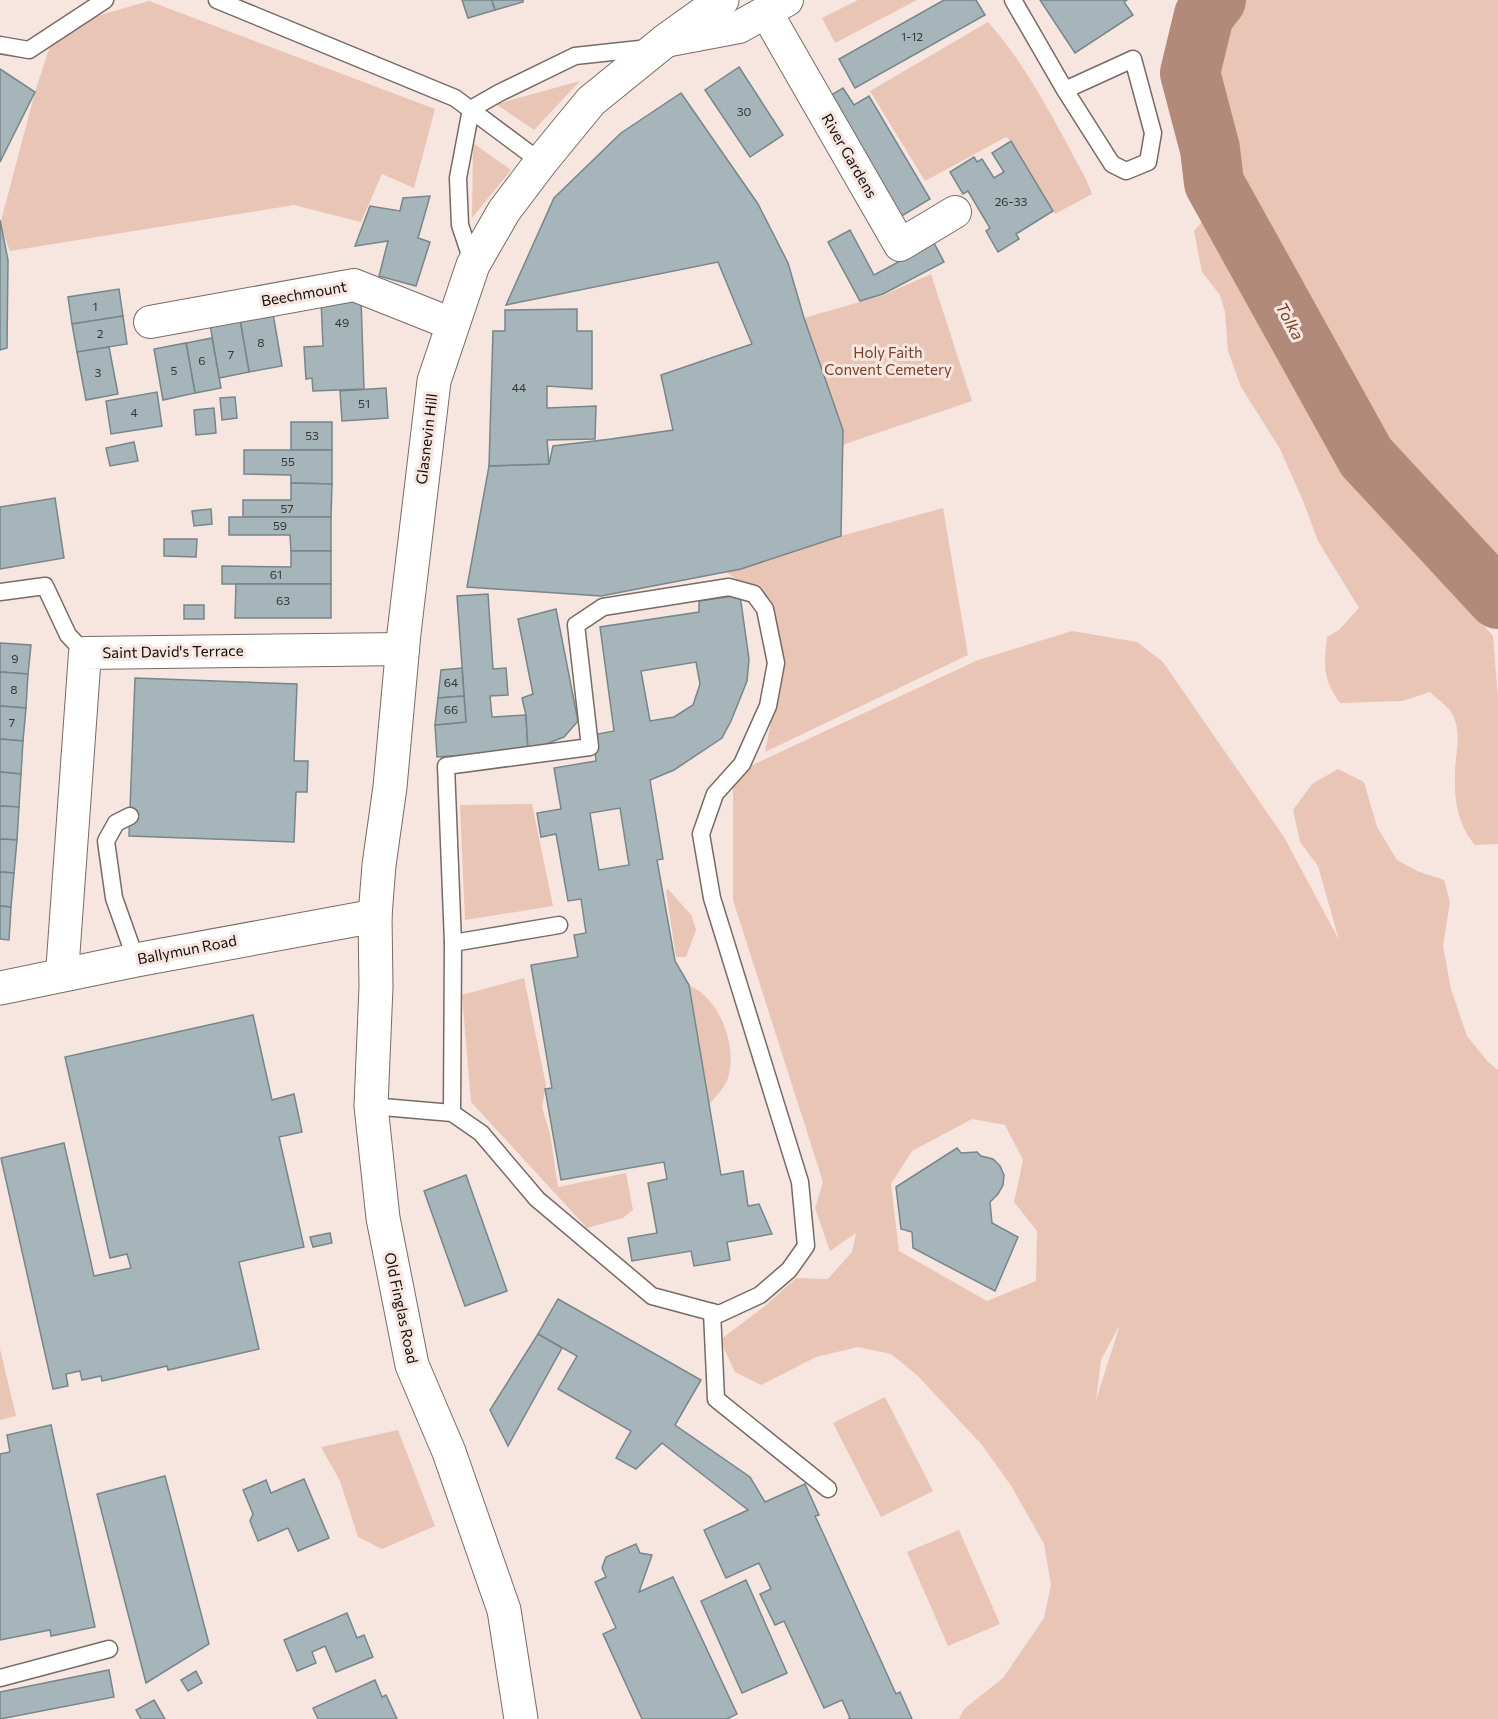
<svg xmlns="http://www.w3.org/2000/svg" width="1498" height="1719" font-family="Commissioner,sans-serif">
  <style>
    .green { fill: #e9c5b6; fill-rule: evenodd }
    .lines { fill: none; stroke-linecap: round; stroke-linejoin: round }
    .river { stroke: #b18a7a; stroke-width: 60 }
    .building { fill: #a5b5ba; stroke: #76868b; stroke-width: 1.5; fill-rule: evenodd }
    .service-casing { stroke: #786b65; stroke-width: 19 }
    .minor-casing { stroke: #786b65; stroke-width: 34 }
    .tertiary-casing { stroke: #786b65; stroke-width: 35 }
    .service { stroke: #fff; stroke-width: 16 }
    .minor { stroke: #fff; stroke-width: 32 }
    .tertiary { stroke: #fff; stroke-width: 33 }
    .labels { text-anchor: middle; stroke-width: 6; stroke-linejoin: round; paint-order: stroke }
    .number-label { font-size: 12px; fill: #373636 }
    .street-label { font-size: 15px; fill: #120c0a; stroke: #f6e6df }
    .park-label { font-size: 15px; fill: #77412a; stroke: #f6e6df }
    .water-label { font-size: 16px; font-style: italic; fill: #743d27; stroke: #f6e6df }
  </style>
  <rect width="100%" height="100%" fill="#f6e6df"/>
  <g class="green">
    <path d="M858 0H917L835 43 822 18Z"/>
    <path d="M1231 0H1498V587L1381 447 1306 311 1231 165 1208 101Z"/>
    <path d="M149 1 435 109 414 188 382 174 361 222 294 205 10 251 0 225 35 92 50 46 97 16Z"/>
    <path d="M988 22C1029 68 1057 126 1086 179L1092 194 1055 214 1011 141 1006 137 925 181 870 91Z"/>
    <path d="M580 81 534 130 496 104Z"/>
    <path d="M473 143 511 170 472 218Z"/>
    <path d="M1212 210 1241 272 1346 470 1493 636 1498 698V844L1475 845C1458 825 1454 800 1455 775 1455 755 1462 735 1453 715 1449 707 1437 699 1430 692L1402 701 1340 703C1322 678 1324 666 1327 637L1339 630 1359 608 1318 541 1303 501 1280 449 1241 387 1228 351 1225 312 1220 295 1202 272 1194 231Z"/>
    <path d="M931 274 972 401 842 445 843 430 804 318 884 295Z"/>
    <path d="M943 508 968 655 765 752 777 691 762 596 726 572 841 536Z"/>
    <path d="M1072 631 1137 642 1163 662 1284 837 1339 940 1318 866 1300 842 1293 810 1312 784 1338 769 1364 782 1377 827 1397 860 1417 871 1444 880 1450 902 1443 946 1451 989 1467 1036 1488 1062 1498 1070V1719H959L964 1709 1003 1678 1044 1618 1051 1585 1044 1544 1012 1487 982 1445 954 1415 918 1376 891 1354 858 1347 816 1357 761 1385 735 1372 720 1340 765 1306 796 1278 828 1279 852 1252 856 1233 830 1251 815 1208 823 1182 733 900V774L978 660ZM972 1119 1005 1125 1023 1160 1014 1202 1037 1231 1036 1281 987 1301 899 1251 891 1184 912 1151ZM1118 1328H1119L1096 1400 1101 1360Z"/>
    <path d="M532 804 553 906 465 920 460 805Z"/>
    <path d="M668 889 692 916 696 930 686 957H676L666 891Z"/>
    <path d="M524 978 546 1085 542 1107 550 1134 558 1187 626 1173 633 1210 623 1218 587 1228 471 1102 462 995Z"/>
    <path d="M689 985C694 988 700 991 705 996 725 1015 736 1051 728 1078 725 1087 715 1097 709 1105Z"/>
    <path d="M0 1349 16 1416 0 1420Z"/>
    <path d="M885 1397 933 1491 881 1517 833 1423Z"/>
    <path d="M398 1430 435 1526 382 1549 358 1537 340 1481 321 1447Z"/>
    <path d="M959 1530 1000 1624 948 1646 907 1552Z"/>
  </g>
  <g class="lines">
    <path class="river" d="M1216 0 1204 15 1190 73 1210 149 1214 183 1366 457 1498 599"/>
  </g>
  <g class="building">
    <path d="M462 0H492L495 10 468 18Z"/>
    <path d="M492 0H523V2L495 10Z"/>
    <path d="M944 0H976L985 15 855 88 839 59Z"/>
    <path d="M1040 0H1127L1124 2 1133 15 1075 53Z"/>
    <path d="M739 67 783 135 750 157 705 90Z"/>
    <path d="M0 69 35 92 0 162Z"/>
    <path d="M843 88 854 105 869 96 930 199 895 220 823 100Z"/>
    <path d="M681 93 758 204 788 263 804 318 843 430 841 536 741 569 601 596 467 587 489 466 549 464 553 446 611 439 673 430 661 375 752 344 718 262 506 305 554 198 621 133Z"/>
    <path d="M1011 141 1053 211 1016 234 1019 239 998 252 986 231 990 228 968 191 963 194 950 172 974 157 977 162 982 159 994 178 1004 172 992 153Z"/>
    <path d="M430 196 418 238 430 242 416 286 379 276 388 241 355 246 370 206 400 211 403 198Z"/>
    <path d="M0 220 8 260 7 348 0 350Z"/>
    <path d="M850 230 874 275 934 243 944 262 883 294 860 301 828 242Z"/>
    <path d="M119 289 123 316 72 324 68 297Z"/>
    <path d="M361 299 364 389 313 391 312 378 306 379 304 347 323 346 321 300Z"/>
    <path d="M577 309V331H592V389L547 386V408L596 406 595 439 547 440 549 464 489 466 493 331H505V310Z"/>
    <path d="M273 314 282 366 249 372 240 320Z"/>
    <path d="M123 316 127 344 77 352 72 324Z"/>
    <path d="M240 320 249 372 219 378 210 324Z"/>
    <path d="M212 338 221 388 195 393 186 343Z"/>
    <path d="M186 343 195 393 163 400 154 349Z"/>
    <path d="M109 347 118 394 86 400 77 352Z"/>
    <path d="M386 388 388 418 342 421 340 391Z"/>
    <path d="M157 392 162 426 111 434 106 401Z"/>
    <path d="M235 397 237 418 222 420 220 398Z"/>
    <path d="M214 408 216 433 196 435 194 410Z"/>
    <rect x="291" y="422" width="41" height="28"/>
    <path d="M134 442 138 461 110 466 106 448Z"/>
    <path d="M244 450H332V484L291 483V475L244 474Z"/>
    <path d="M291 483 332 484 331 517H243V500H291Z"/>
    <path d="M55 498 64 558 0 569V507Z"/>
    <path d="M211 509 212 524 194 526 192 511Z"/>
    <path d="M229 517H331V551H291L290 535H229Z"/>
    <path d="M164 539H197L196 557 164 556Z"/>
    <path d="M291 551H331V584H222V566L291 567Z"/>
    <path d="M236 584H331V618H235Z"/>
    <path d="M488 594 493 669 506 668 508 695 490 696 492 717 526 715 528 751 437 757 435 725 466 722 457 596Z"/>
    <path d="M740 595 749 659 747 681 731 721 722 738 674 770 650 780 663 859 657 860 675 961 689 985 721 1175 743 1171 748 1206 759 1204 772 1234 727 1242 730 1260 694 1266 691 1251 632 1261 628 1238 657 1233 648 1183 667 1179 664 1162 561 1180 545 1089 552 1088 531 965 578 957 574 935 586 933 581 899 568 901 556 834 541 837 537 813 561 809 554 768 596 761 593 735 614 731 600 627 699 612V601ZM696 662 700 684 693 705 674 717 650 721 641 671ZM620 808 629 865 599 870 590 813Z"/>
    <rect x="184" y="605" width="20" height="14"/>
    <path d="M556 609 578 721 564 737 528 751 526 715 522 698 533 694 518 619Z"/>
    <path d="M0 643 31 645 28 674 0 672Z"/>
    <path d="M462 668 464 696 438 698 441 670Z"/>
    <path d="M0 672 28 674 26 708 0 706Z"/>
    <path d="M135 678 297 684 294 761H308L307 792H296L294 842 129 836Z"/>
    <path d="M464 696 466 722 435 725 438 698Z"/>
    <path d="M0 706 26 708 23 741 0 739Z"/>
    <path d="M0 739 23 741 21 774 0 772Z"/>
    <path d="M0 772 21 774 19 807 0 806Z"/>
    <path d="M0 806 19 807 17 840 0 839Z"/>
    <path d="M0 839 17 840 14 873 0 872Z"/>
    <path d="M0 872 14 873 11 907 0 906Z"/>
    <path d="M0 906 11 907 9 940 0 939Z"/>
    <path d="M253 1015 272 1100 294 1094 302 1132 279 1137 304 1247 239 1262 259 1349 168 1370 167 1366 102 1381 101 1376 82 1380 80 1371 66 1374 68 1386 53 1389 1 1158 64 1143 94 1276 131 1268 127 1254 110 1258 65 1057Z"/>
    <path d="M957 1148 961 1153 977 1152 981 1156 993 1159 1000 1166 1004 1175 1003 1185 998 1194 990 1202 992 1223 1018 1237 995 1291 913 1248 912 1232 901 1229 896 1187Z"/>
    <path d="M466 1175 507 1291 465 1306 424 1191Z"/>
    <path d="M330 1233 332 1243 313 1247 310 1237Z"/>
    <path d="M558 1299 701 1380 675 1425 750 1477 765 1502 805 1484 819 1515 815 1516 823 1533 896 1694 900 1692 912 1719H848L850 1718 842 1700 824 1708 784 1621 775 1625 760 1594 771 1589 759 1563 726 1578 704 1530 748 1510 662 1443 636 1469 616 1458 631 1431 558 1389 577 1356 538 1334Z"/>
    <path d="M538 1334 562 1348 508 1446 490 1410Z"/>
    <path d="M51 1425 95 1627 51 1636 50 1630 0 1640V1454L10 1452 7 1435Z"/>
    <path d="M165 1476 209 1644 146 1683 97 1494Z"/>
    <path d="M304 1479 329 1538 298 1551 288 1528 258 1541 250 1521 253 1514 243 1490 266 1480 271 1493Z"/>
    <path d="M636 1544 640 1553 652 1555 639 1592 673 1577 737 1714 727 1719H642L603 1634 616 1628 595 1582 606 1577 602 1568 606 1557Z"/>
    <path d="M746 1580 787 1673 742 1693 701 1601Z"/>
    <path d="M347 1613 357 1638 364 1635 373 1657 336 1672 325 1646 312 1652 316 1663 297 1671 284 1640Z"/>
    <path d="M109 1670 114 1697 0 1719V1692Z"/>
    <path d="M196 1671 202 1683 188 1691 181 1680Z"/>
    <path d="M375 1680 382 1697 386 1695 397 1719H318L313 1708Z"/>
    <path d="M154 1700 165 1719H141L136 1710Z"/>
  </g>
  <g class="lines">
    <defs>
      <g id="service">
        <path d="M217 0 455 98 541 162"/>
        <path d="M1013 0 1065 90 1112 164 1126 171 1148 162 1153 133 1133 59 1065 90"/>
        <path d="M0 45 29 50 105 0"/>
        <path d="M473 264 460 225 458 178 471 109 499 93 575 56 649 48"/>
        <path d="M0 592 45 586 68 635 85 653"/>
        <path d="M130 816 116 823 106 841 114 898 136 960"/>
        <path d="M453 943 559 925"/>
        <path d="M371 1106 452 1113 481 1133 537 1199 652 1296 719 1314 760 1295 789 1270 806 1246 800 1182 712 898 701 834 715 794 742 764 768 706 776 663 765 609 754 594 729 587 603 607 576 625 590 747 446 766 453 943 452 1113"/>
        <path d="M712 1312 716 1399 828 1489"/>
        <path d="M0 1678 109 1649"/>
      </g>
      <g id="minor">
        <path d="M766 12 900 245 955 212"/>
        <path d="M665 41 739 27 787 0"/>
        <path d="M150 322 354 285 452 324"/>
        <path d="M62 974 85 653 403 649"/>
      </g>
      <g id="tertiary">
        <path d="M0 988 136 960 375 916"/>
        <path d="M521 1719 504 1610 449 1452 412 1365 383 1218 371 1106 376 987 375 916 379 865 390 787 404 633 434 381 473 265 504 211 541 162 591 101 665 41 722 0"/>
      </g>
    </defs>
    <use href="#service" class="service-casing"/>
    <use href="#minor" class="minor-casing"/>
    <use href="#tertiary" class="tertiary-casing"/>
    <use href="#service" class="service"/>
    <use href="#minor" class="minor"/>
    <use href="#tertiary" class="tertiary"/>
  </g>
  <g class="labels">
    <g class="number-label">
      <text x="912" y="41">1-12</text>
      <text x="744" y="116">30</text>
      <text x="1011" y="206">26-33</text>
      <text x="95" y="311">1</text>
      <text x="342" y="327">49</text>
      <text x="100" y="338">2</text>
      <text x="261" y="347">8</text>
      <text x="231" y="359">7</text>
      <text x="202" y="365">6</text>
      <text x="174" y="375">5</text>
      <text x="98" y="377">3</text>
      <text x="519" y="392">44</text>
      <text x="364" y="408">51</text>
      <text x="134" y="417">4</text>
      <text x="312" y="440">53</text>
      <text x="288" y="466">55</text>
      <text x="287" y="513">57</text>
      <text x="280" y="530">59</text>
      <text x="276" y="579">61</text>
      <text x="283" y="605">63</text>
      <text x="15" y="663">9</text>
      <text x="451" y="687">64</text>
      <text x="14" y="694">8</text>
      <text x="451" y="714">66</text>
      <text x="12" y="727">7</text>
    </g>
    <g class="street-label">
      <text transform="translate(849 156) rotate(60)" y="5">River Gardens</text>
      <text transform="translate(304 294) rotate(-10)" y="5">Beechmount</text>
      <text transform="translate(427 439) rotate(-83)" y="5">Glasnevin Hill</text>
      <text transform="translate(173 652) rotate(-1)" y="5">Saint David's Terrace</text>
      <text transform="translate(187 950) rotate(-11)" y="5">Ballymun Road</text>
      <text transform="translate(401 1308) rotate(78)" y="5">Old Finglas Road</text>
    </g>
    <g class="park-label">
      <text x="888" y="358">Holy Faith<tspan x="888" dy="17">Convent Cemetery</tspan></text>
    </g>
    <g class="water-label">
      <text transform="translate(1290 321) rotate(61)" y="6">Tolka</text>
    </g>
  </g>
</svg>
